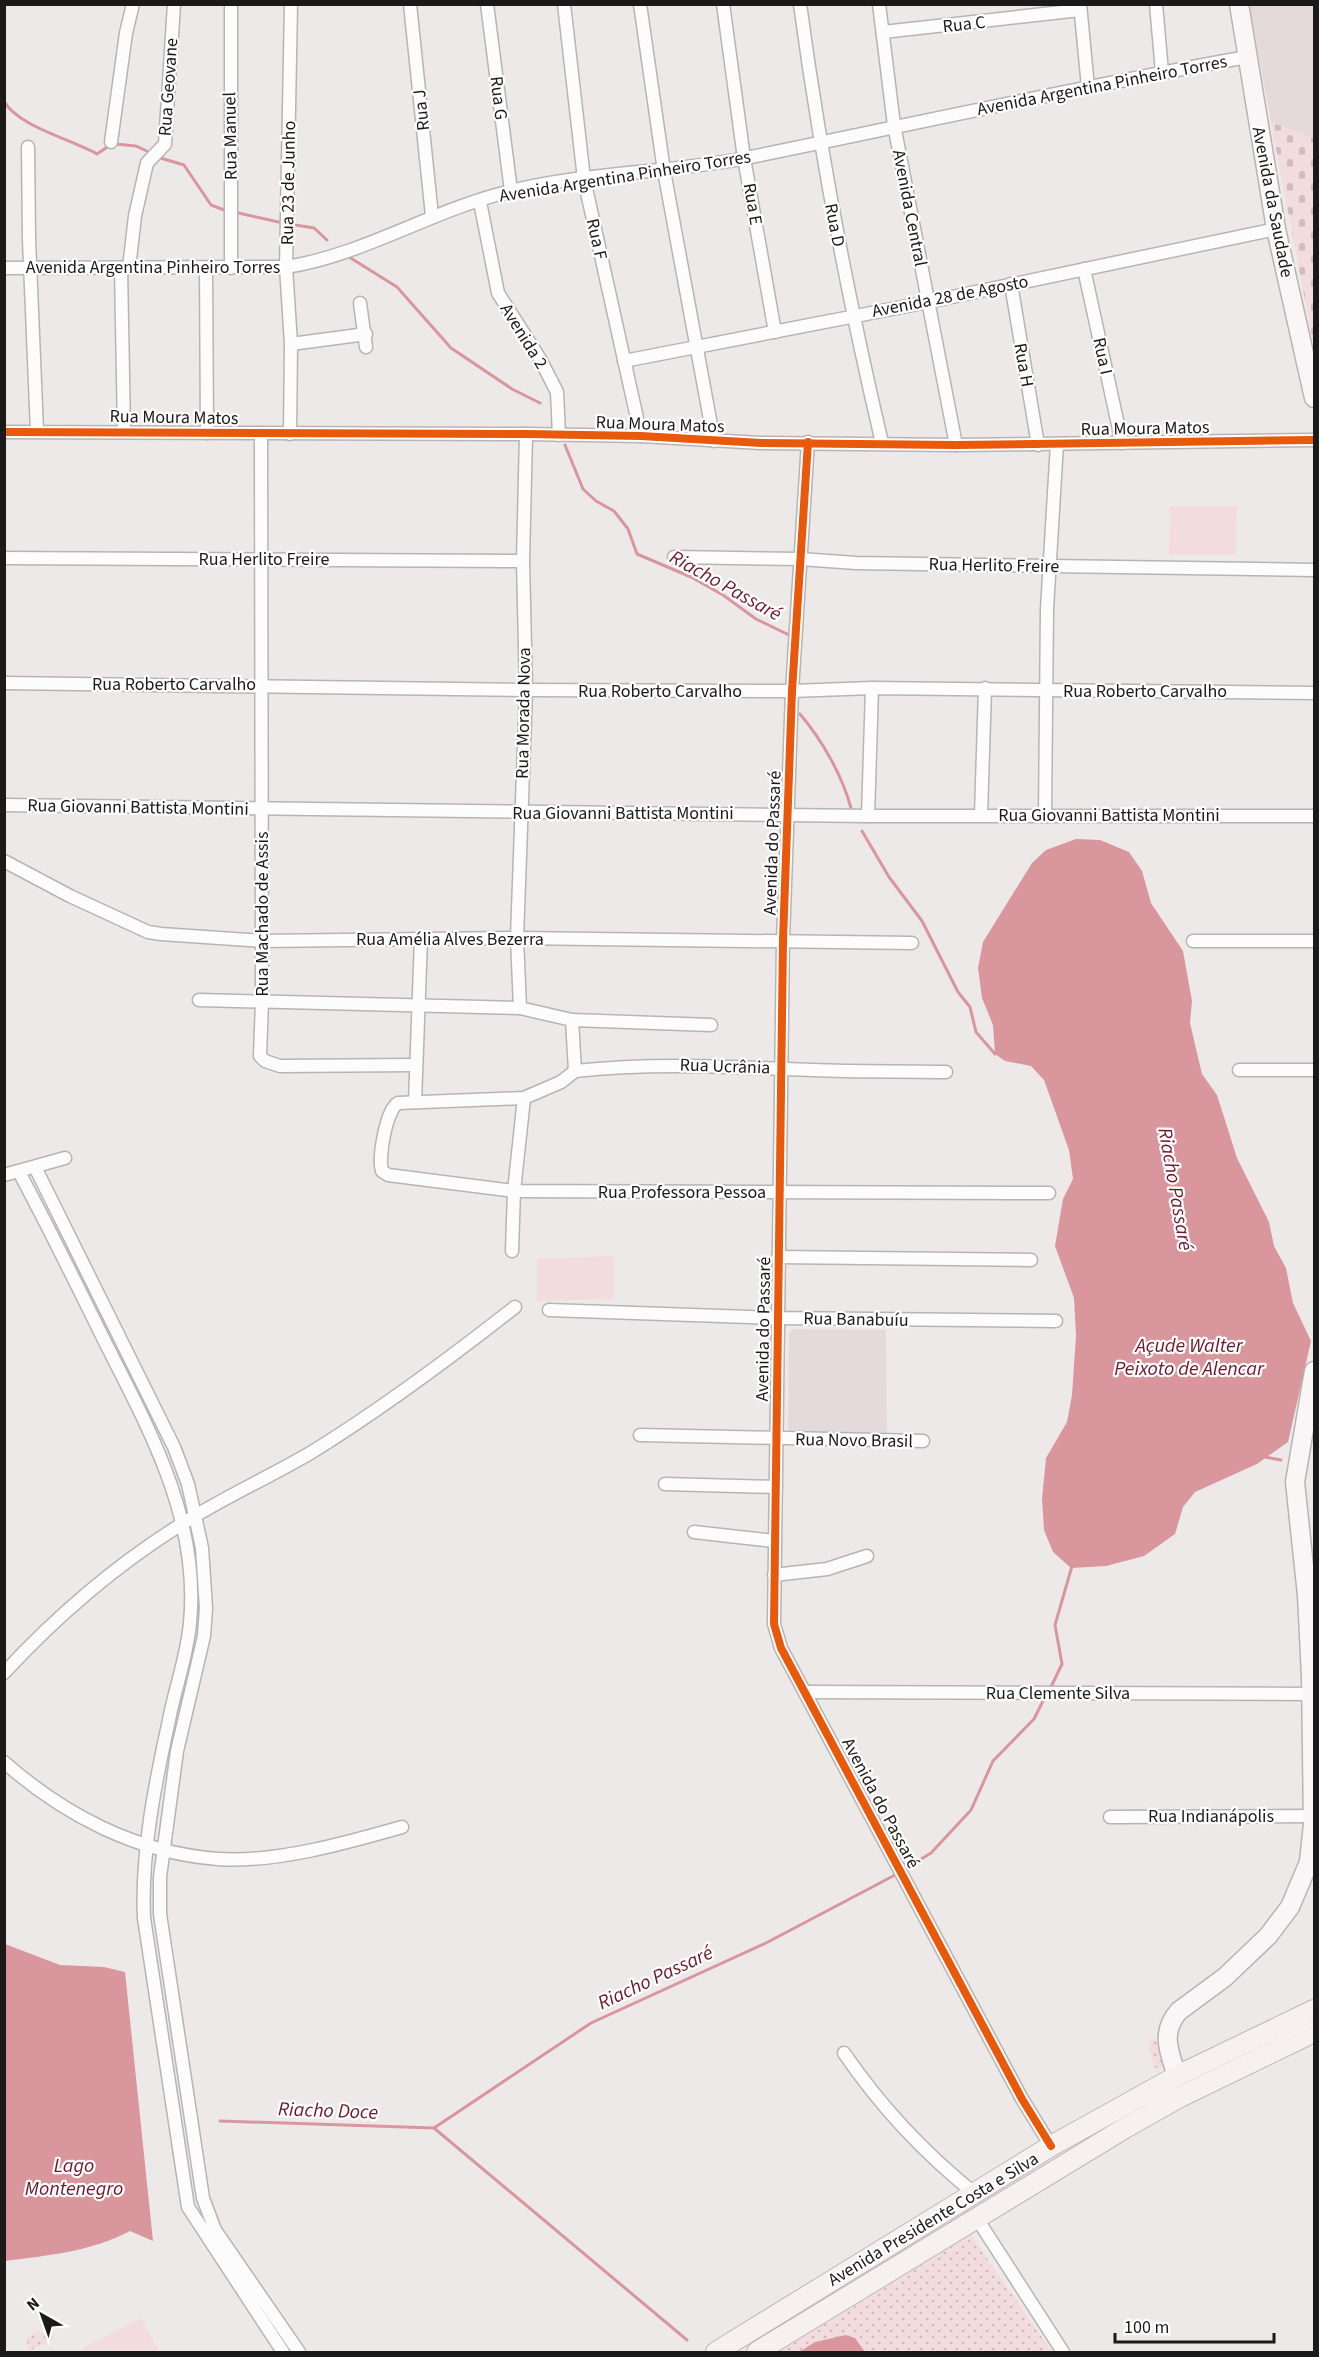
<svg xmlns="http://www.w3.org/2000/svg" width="1319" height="2357" font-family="'Source Sans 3',sans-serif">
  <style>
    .built { fill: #e5dadb }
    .green { fill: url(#green-dots) }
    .cemetery { fill: url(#cemetery-stones) }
    .pitch { fill: #f2dcdd }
    .water { fill: #d9969c }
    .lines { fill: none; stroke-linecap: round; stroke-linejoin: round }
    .stream { stroke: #d9969c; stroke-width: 3 }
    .street-casing { stroke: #b8b4b4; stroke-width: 15 }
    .secondary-casing { stroke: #b8b4b4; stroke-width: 21 }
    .primary-casing { stroke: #c1b5b6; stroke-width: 22 }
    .street { stroke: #fcfcfc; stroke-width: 12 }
    .secondary { stroke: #faf6f7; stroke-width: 18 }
    .primary { stroke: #f6f0f1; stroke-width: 20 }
    .cycleway-casing { stroke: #fff; stroke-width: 11 }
    .cycleway { stroke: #e8590c; stroke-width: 8 }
    .labels { text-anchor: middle; stroke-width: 4.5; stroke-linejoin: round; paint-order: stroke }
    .street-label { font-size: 18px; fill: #1c1919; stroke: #fff }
    .water-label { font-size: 20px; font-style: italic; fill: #6c1728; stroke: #fff }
  </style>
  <defs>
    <pattern id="green-dots" width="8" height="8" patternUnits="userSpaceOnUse" patternTransform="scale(1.5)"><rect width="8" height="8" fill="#f2dcdd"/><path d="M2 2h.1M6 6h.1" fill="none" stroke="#cfbcbd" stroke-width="1.8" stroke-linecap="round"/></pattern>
    <pattern id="cemetery-stones" width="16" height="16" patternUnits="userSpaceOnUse" patternTransform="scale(1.5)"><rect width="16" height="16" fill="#f2dcdd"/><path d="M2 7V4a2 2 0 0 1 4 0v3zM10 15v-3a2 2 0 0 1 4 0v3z" fill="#cfbcbd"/></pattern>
  </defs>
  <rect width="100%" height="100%" fill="#eee9e9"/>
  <g class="built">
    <path d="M1249 5H1314V139L1271 122Z"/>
    <path d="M793 1329 886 1330 887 1435 788 1434 789 1333Z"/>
  </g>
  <g class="green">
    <path d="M1156 2038 1164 2065 1158 2069 1155 2068 1148 2043Z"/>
    <path d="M971 2235 1052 2352H865L846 2335 815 2342 799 2352H779Z"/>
    <path d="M36 2332 53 2335 55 2339 29 2351 26 2339Z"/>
  </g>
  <path class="cemetery" d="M1271 122 1314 139V348Z"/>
  <g class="pitch">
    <path d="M1170 506H1237L1236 555H1169Z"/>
    <path d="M614 1256V1299L537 1301V1259Z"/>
    <path d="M141 2318 159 2352H85L83 2348Z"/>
  </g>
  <g class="water">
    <path d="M1076 839 1100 840 1129 852 1142 871 1151 903 1183 951 1192 1001 1190 1023 1202 1074 1217 1095 1237 1158 1269 1222 1274 1246 1286 1268 1293 1303 1311 1341 1288 1442 1257 1464 1195 1492 1183 1507 1175 1534 1144 1556 1106 1566 1071 1568 1053 1552 1044 1530 1042 1499 1046 1458 1067 1422 1072 1395 1076 1336 1074 1298 1055 1246 1063 1199 1073 1179 1069 1150 1044 1080 1031 1066 1005 1061 995 1054 993 1025 982 998 978 968 983 942 1032 863 1046 850Z"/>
    <path d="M5 1944 60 1965 104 1967 125 1972 153 2241 130 2231C93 2251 46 2256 5 2261Z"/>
    <path d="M846 2335 855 2338 865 2352H799L815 2342Z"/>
  </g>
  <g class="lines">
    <g class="stream">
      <path d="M4 101C17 126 73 140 97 154L109 146"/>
      <path d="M115 144 136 146 151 153"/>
      <path d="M157 157 184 165 211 205 227 211"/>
      <path d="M234 212 283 223"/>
      <path d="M289 224 314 228 327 240"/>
      <path d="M349 257 397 287 451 348 512 389 540 403"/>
      <path d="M565 445 583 489 596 501 614 511 628 529 637 554 691 577 723 595 756 619 789 635 790 641"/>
      <path d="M800 714C822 740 842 775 851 808"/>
      <path d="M862 831 889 877 922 921 958 992 970 1007 976 1032 995 1054 998 1052"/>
      <path d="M1265 1457 1281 1460"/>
      <path d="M1050 1689 1062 1664 1055 1625 1072 1566"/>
      <path d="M908 1867 931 1853 971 1810 993 1761 1034 1719 1045 1697"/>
      <path d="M220 2121 434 2128"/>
      <path d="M434 2128 591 2023 766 1943 897 1874"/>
      <path d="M434 2128 687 2340"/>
    </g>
    <defs>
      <g id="street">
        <path d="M231 4V268"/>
        <path d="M410 4 432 216"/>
        <path d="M487 4 511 191"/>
        <path d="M564 4 584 179 641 436"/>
        <path d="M640 4 664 171 714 441"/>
        <path d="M723 4 744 158 775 332"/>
        <path d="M800 4C820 153 848 298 882 443"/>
        <path d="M879 4 894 125 956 445"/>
        <path d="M1080 4 1088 87"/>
        <path d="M1156 4 1162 72"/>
        <path d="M883 32 1080 10"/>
        <path d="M111 142 126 33 133 4"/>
        <path d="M28 147 29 239 37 431"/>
        <path d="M480 202 498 293 540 359 557 392 559 435"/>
        <path d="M4 268 286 267C364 255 434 209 511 191 588 172 669 173 746 158 913 124 1079 87 1247 57"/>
        <path d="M121 268 124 431"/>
        <path d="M129 268 135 216 147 163 165 144 174 4"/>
        <path d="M206 268 207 433"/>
        <path d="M1084 269 1122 443"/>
        <path d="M1011 284 1038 445"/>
        <path d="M360 303 366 347"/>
        <path d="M291 344 366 334"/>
        <path d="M624 361 928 302 1276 229"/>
        <path d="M4 432 526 434 641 436 761 443 956 445 1314 440"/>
        <path d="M261 433 262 1002 260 1056 265 1061 280 1066 416 1065"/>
        <path d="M290 434 291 344 286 267 291 4"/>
        <path d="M808 442 792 691 783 940 774 1624 781 1648 1022 2099 1051 2146"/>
        <path d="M674 557 800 559 856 563 1314 570"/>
        <path d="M4 558 523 561"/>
        <path d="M4 683 526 690 792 691 872 688 1314 693"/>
        <path d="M4 805 868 816H1314"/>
        <path d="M981 815 985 688"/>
        <path d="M1045 815 1047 609 1057 444"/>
        <path d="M868 816 872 688"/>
        <path d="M4 861 70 896 148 932 161 934 262 941 517 938 912 943"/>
        <path d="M1193 941H1314"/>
        <path d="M199 1000 520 1008 572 1020 575 1071"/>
        <path d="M520 1008 517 938 526 690 523 561 526 434"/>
        <path d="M572 1020 711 1025"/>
        <path d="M1239 1070H1314"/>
        <path d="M575 1071 561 1082 524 1098 398 1103C386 1110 378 1158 382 1171L388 1175 514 1191 1049 1193"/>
        <path d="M575 1071C655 1062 733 1067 813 1070 857 1072 902 1071 946 1072"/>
        <path d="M415 1102 421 938"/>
        <path d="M35 1167 174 1447 188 1484 202 1548 206 1608 204 1636 177 1751 160 1877V1914L203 2198 215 2230 299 2352"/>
        <path d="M19 1172C49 1228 77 1285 105 1342 150 1431 200 1520 190 1623 187 1657 175 1688 169 1720 155 1784 141 1853 144 1918L188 2207 283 2352"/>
        <path d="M4 1175 65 1158"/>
        <path d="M512 1251 514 1191 524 1098"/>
        <path d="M778 1257 1031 1260"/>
        <path d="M549 1310 776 1318 1056 1321"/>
        <path d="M640 1435 923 1441"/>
        <path d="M665 1484 776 1487"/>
        <path d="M694 1532 774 1541"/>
        <path d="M774 1575 827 1569 867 1556"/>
        <path d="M4 1673C55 1618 114 1567 177 1527 220 1499 268 1478 312 1452 383 1408 450 1358 515 1307"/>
        <path d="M805 1692 1311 1694"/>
        <path d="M4 1762C64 1815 137 1853 218 1859 276 1863 346 1843 402 1827"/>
        <path d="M1110 1817 1313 1816"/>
        <path d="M844 2053C881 2107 923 2152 974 2193"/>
        <path d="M976 2217 1063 2352"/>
      </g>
      <g id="secondary">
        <path d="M1239 4 1276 229 1314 398"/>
        <path d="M1177 2076C1169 2052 1160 2032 1179 2011L1225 1977 1268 1936 1290 1907 1309 1862 1313 1824 1311 1676 1307 1595 1295 1482 1314 1371"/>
      </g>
      <g id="primary">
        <path d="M716 2352 1051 2146 1177 2076 1314 2010"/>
        <path d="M757 2352 1125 2128 1180 2097 1314 2032"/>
      </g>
    </defs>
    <use href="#street" class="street-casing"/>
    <use href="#secondary" class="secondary-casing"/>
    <use href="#primary" class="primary-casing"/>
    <use href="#street" class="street"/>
    <use href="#secondary" class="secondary"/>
    <use href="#primary" class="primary"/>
    <defs>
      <g id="cycleway">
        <path d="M4 432 526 434 641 436 761 443 956 445 1314 440"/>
        <path d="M808 442 792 691 783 940 774 1624 781 1648 1022 2099 1051 2146"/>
      </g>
    </defs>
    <use href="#cycleway" class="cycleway-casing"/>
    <use href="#cycleway" class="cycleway"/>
  </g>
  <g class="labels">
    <g class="street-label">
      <text transform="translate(964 24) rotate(-6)" y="6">Rua C</text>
      <text transform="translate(1102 85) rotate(-11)" y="6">Avenida Argentina Pinheiro Torres</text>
      <text transform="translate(168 87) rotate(-86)" y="6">Rua Geovane</text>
      <text transform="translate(499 98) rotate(83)" y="6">Rua G</text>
      <text transform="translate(421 110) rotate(-96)" y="6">Rua J</text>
      <text transform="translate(230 136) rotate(-91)" y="6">Rua Manuel</text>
      <text transform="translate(625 176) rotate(-9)" y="6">Avenida Argentina Pinheiro Torres</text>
      <text transform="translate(288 183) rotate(-89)" y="6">Rua 23 de Junho</text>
      <text transform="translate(1273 202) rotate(79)" y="6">Avenida da Saudade</text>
      <text transform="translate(753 204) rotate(80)" y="6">Rua E</text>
      <text transform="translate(910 208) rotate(79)" y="6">Avenida Central</text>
      <text transform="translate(835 225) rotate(79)" y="6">Rua D</text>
      <text transform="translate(597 239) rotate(77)" y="6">Rua F</text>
      <text x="153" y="273">Avenida Argentina Pinheiro Torres</text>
      <text transform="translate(950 296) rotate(-11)" y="6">Avenida 28 de Agosto</text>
      <text transform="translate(524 336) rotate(58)" y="6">Avenida 2</text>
      <text transform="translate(1103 356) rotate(78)" y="6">Rua I</text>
      <text transform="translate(1024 365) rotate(80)" y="6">Rua H</text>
      <text transform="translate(174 417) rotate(1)" y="6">Rua Moura Matos</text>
      <text transform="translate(660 424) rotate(2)" y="6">Rua Moura Matos</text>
      <text transform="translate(1145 428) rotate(-1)" y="6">Rua Moura Matos</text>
      <text x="264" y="565">Rua Herlito Freire</text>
      <text transform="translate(994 565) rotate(1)" y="6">Rua Herlito Freire</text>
      <text x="174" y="690">Rua Roberto Carvalho</text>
      <text x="660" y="697">Rua Roberto Carvalho</text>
      <text x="1145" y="697">Rua Roberto Carvalho</text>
      <text transform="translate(523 713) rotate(-89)" y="6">Rua Morada Nova</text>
      <text transform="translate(138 807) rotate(1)" y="6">Rua Giovanni Battista Montini</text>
      <text x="623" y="819">Rua Giovanni Battista Montini</text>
      <text x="1109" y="821">Rua Giovanni Battista Montini</text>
      <text transform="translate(772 843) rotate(-88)" y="6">Avenida do Passaré</text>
      <text transform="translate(262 914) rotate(-90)" y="6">Rua Machado de Assis</text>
      <text x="450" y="945">Rua Amélia Alves Bezerra</text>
      <text transform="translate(725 1066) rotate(2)" y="6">Rua Ucrânia</text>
      <text x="682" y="1198">Rua Professora Pessoa</text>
      <text transform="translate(856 1319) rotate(1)" y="6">Rua Banabuíu</text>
      <text transform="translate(763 1329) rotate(-89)" y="6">Avenida do Passaré</text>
      <text transform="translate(854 1440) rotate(1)" y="6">Rua Novo Brasil</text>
      <text x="1058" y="1699">Rua Clemente Silva</text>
      <text transform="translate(881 1803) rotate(62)" y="6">Avenida do Passaré</text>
      <text x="1211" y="1822">Rua Indianápolis</text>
      <text transform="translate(933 2219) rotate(-31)" y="6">Avenida Presidente Costa e Silva</text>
    </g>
    <g class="water-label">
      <text transform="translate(726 585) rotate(29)" y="7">Riacho Passaré</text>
      <text transform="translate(1176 1189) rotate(80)" y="7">Riacho Passaré</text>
      <text x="1189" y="1352">Açude Walter<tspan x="1189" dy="23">Peixoto de Alencar</tspan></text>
      <text transform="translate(655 1977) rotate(-25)" y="7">Riacho Passaré</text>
      <text transform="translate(328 2110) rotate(2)" y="7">Riacho Doce</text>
      <text x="74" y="2172">Lago<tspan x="74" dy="23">Montenegro</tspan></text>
    </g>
  </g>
  <rect width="1319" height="2357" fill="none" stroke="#1c1919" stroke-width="12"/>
  <g transform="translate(42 2315) rotate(320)" stroke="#ffffff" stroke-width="4.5" paint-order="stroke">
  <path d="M0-4.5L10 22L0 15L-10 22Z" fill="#1c1919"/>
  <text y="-9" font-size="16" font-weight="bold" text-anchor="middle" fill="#1c1919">N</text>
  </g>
  <path d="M1115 2333v9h159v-9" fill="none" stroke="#1c1919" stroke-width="3"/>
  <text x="1124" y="2333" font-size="18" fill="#1c1919" stroke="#ffffff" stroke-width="4.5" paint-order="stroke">100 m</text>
</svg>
